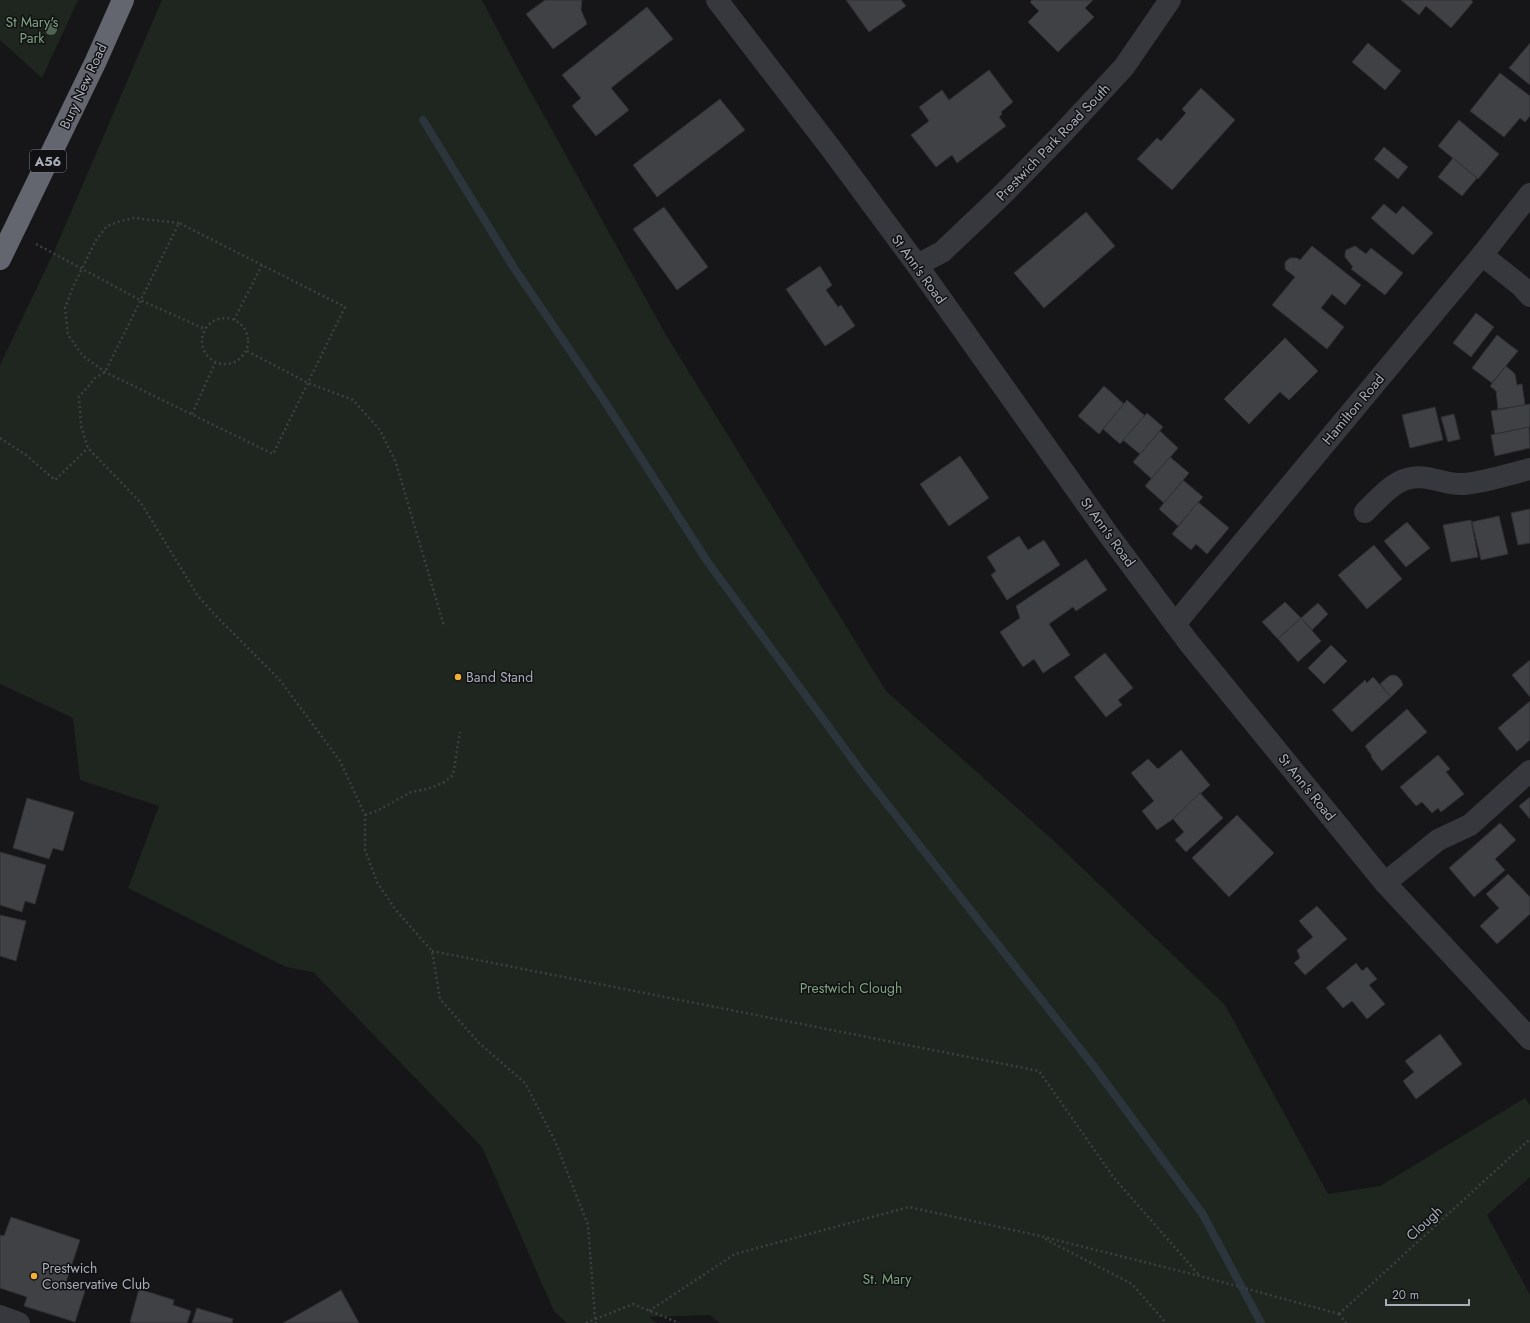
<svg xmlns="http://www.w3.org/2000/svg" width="1530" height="1323" font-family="Jost,sans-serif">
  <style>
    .green { fill: #1e261f }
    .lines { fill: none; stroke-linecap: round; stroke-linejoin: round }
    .stream { stroke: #2c353c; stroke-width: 8 }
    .building { fill: #404145; stroke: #303034 }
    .path { stroke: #3d3f44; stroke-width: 2.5; stroke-dasharray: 2 3; stroke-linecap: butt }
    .street { stroke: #37383d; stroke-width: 22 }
    .highway { stroke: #63666e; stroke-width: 22 }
    .tree { fill: #506452 }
    .poi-dot { fill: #f2b134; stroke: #111113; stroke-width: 1.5 }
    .labels { text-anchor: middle; stroke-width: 3; stroke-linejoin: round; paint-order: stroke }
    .shield { fill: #111113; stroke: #7b7e86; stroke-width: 1 }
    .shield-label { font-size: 13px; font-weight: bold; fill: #a8adb8 }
    .park-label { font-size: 14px; fill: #7fa381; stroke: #111113 }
    .street-label { font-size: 14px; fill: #a8adb8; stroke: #111113 }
    .poi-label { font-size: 14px; fill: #a8adb8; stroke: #111113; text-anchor: start }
  </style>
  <rect width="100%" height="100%" fill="#161618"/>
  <g class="green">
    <path d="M0 0H78L42 78 0 40Z"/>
    <path d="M162 0H482L518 69 666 335 886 691 1054 841 1225 1005 1328 1194 1380 1186 1525 1098 1530 1105V1177L1487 1215 1530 1295V1323H720L710 1315 649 1317 657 1323H567L554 1311 482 1147 313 972 286 967 128 888 159 806 80 780 73 718 0 684V365L53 254Z"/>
  </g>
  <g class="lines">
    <path class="stream" d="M423 120 514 268 603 399 707 561 864 775 1092 1064 1202 1213 1261 1323"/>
  </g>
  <g class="building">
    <path d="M545 0H582L581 10 587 24 553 49 526 14Z"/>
    <path d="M846 0H901L906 6 869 32Z"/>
    <path d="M1032 0H1093L1085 8 1094 17 1058 52 1028 22 1039 11 1030 2Z"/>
    <path d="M1401 0H1471L1473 2 1451 28 1426 6 1419 15Z"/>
    <path d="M647 7 673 39 611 88 629 110 596 136 572 106 581 98 562 75Z"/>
    <path d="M1368 43 1401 71 1385 90 1352 62Z"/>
    <path d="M1530 43V85L1509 68Z"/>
    <path d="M989 70 1013 102 1001 112 1002 114 999 117 1006 126 957 163 952 155 936 167 911 135 929 121 919 107 942 90 949 100Z"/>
    <path d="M1500 73 1530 96V116L1525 122 1520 118 1504 137 1470 111Z"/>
    <path d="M1201 88 1235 120 1172 190 1137 159 1157 138 1161 141 1186 113 1182 109Z"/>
    <path d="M720 99 745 130 657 197 633 165Z"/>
    <path d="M1459 120 1499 154 1478 179 1438 146Z"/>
    <path d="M1384 147 1408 167 1398 179 1374 159Z"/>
    <path d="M1453 158 1477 178 1462 196 1438 177Z"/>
    <path d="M1384 204 1396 214 1403 206 1433 233 1413 255 1371 218Z"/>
    <path d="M664 207 708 267 677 290 633 229Z"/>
    <path d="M1086 212 1115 246 1044 308 1014 273Z"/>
    <path d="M1312 246 1361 285 1345 305 1332 294 1321 308 1344 327 1327 349 1272 305 1295 277 1285 269V262L1290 258H1297L1300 260Z"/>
    <path d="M1355 246 1366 254 1371 248 1403 273 1385 295 1351 269 1353 267 1345 257V253L1346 250Z"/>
    <path d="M820 266 832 285 826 290 838 307 841 305 855 326 825 346 786 289Z"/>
    <path d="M1476 313 1494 327 1471 357 1453 343Z"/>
    <path d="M1497 335 1518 351 1492 383 1472 368Z"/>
    <path d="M1285 338 1318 371 1289 400 1280 392 1249 424 1224 399Z"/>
    <path d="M1506 366 1515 374 1517 385 1522 384 1525 405 1498 409 1496 391 1490 386Z"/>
    <path d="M1104 386 1124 404 1099 434 1078 416Z"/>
    <path d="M1127 400 1145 416 1120 444 1103 429Z"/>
    <path d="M1530 404V427L1495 434 1491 411Z"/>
    <path d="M1435 407 1443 440 1410 448 1402 415Z"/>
    <path d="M1147 413 1163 427 1140 454 1123 440Z"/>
    <path d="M1454 414 1460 439 1448 442 1441 417Z"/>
    <path d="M1529 427 1530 448 1495 456 1491 435Z"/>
    <path d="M1160 431 1178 448 1152 479 1133 462Z"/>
    <path d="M960 456 989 498 949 526 920 484Z"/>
    <path d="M1170 457 1189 473 1164 503 1145 486Z"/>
    <path d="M1183 480 1203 497 1178 526 1159 509Z"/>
    <path d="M1198 502 1229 528 1207 554 1196 544 1191 550 1172 534Z"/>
    <path d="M1530 509V543L1518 545 1511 513Z"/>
    <path d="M1499 516 1508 554 1481 560 1472 522Z"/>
    <path d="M1471 520 1478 557 1451 562 1443 525Z"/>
    <path d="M1407 522 1430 548 1406 567 1384 541Z"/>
    <path d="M1019 536 1028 550 1044 540 1060 565 1007 600 991 575 996 571 987 557Z"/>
    <path d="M1374 545 1402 579 1367 609 1338 575Z"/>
    <path d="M1086 559 1107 590 1076 611 1073 607 1049 624 1070 655 1043 673 1034 659 1023 667 1000 632 1020 618 1016 606Z"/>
    <path d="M1285 602 1301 618 1278 639 1262 622Z"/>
    <path d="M1318 603 1328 614 1312 630 1301 618Z"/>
    <path d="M1301 618 1321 641 1298 662 1278 639Z"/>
    <path d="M1331 645 1347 661 1324 684 1308 668Z"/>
    <path d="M1105 653 1133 688 1118 700 1122 705 1106 717 1074 677Z"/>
    <path d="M1530 660V697L1512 675Z"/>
    <path d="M1393 675 1397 676 1401 680 1403 685 1391 697 1380 684 1389 676Z"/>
    <path d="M1373 677 1391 697 1352 732 1332 710 1365 680 1367 683Z"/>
    <path d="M1530 701V740L1517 751 1498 728Z"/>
    <path d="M1407 709 1427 732 1382 771 1371 757 1372 756 1365 746Z"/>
    <path d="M1181 750 1210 785 1173 819 1157 830 1142 811 1154 801 1131 773 1148 759 1158 769Z"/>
    <path d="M1438 755 1450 769 1446 772 1464 794 1441 812 1438 808 1432 813 1422 802 1416 806 1400 787Z"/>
    <path d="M1200 793 1223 818 1186 852 1175 840 1184 832 1173 819Z"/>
    <path d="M1530 797V819L1519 806Z"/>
    <path d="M27 798 74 812 63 851 53 848 49 859 13 848Z"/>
    <path d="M1237 815 1274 853 1229 897 1192 858Z"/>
    <path d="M1500 823 1516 840 1495 859 1505 870 1474 897 1449 868Z"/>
    <path d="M0 852 46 865 35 904 25 901 22 912 0 905Z"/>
    <path d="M1508 874 1530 897V914L1497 944 1480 926 1499 908 1486 894Z"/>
    <path d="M1317 906 1347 939 1305 975 1294 963 1300 958 1297 950 1313 937 1299 921Z"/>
    <path d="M0 915 26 921 16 961 0 956Z"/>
    <path d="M1356 963 1362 971 1367 967 1377 979 1369 985 1385 1004 1367 1019 1352 1001 1343 1008 1326 988Z"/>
    <path d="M1440 1034 1462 1064 1416 1099 1403 1081 1414 1072 1405 1061Z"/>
    <path d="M11 1217 80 1240 65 1285 85 1291 75 1322 24 1306 27 1297 0 1288V1235L4 1236Z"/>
    <path d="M139 1289 174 1300 173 1305 191 1311 187 1323H134L130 1322Z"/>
    <path d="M341 1290 359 1323H283L322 1301Z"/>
    <path d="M197 1308 233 1319 232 1323H192Z"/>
  </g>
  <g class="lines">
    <g class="path">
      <path d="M179 223 134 218 121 221 107 226 96 240 73 287 65 308 68 335 83 356 105 372 273 454 345 307 179 223 105 372 95 378 79 397 81 426 88 448 141 503 198 596 216 616 279 679 340 761 365 815V850L377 882 395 909 432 951 440 999 479 1043 525 1083 555 1141 588 1225 595 1318 596 1323"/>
      <path d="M36 244 140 300 205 329"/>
      <circle cx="225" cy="341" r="23"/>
      <path d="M234 320 262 265"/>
      <path d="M247 351 308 383 353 400 380 430 396 463 444 626"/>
      <path d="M192 414 215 363"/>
      <path d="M0 438 26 455 55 480 88 448"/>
      <path d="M365 815 377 811 411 792 427 789 443 783 453 775 460 732"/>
      <path d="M432 951 1039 1071 1114 1178 1200 1276"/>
      <path d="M1045 1239 1132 1284 1166 1323"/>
      <path d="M649 1311 735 1254 909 1207 1040 1236 1200 1276 1339 1314"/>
      <path d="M1339 1314 1530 1139"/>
      <path d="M1339 1314 1346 1323"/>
      <path d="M586 1323 633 1304 679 1323"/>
    </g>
    <g class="street">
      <path d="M717 0 832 150 917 265 1108 534 1189 643 1385 883 1530 1039"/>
      <path d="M1482 255 1521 286 1530 296"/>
      <path d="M917 265 942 252 1001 196 1060 136 1124 67 1170 0"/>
      <path d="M1365 512C1385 492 1400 471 1432 479 1443 481 1453 485 1464 484 1484 482 1510 474 1530 469"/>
      <path d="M1175 624 1482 255 1530 194"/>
      <path d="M1385 883 1438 840 1470 825 1530 771"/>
      <path d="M0 1316 19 1323"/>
    </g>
    <path class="highway" d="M0 259 95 63 123 0"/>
  </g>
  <circle class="tree" cx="51" cy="29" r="6"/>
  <g class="poi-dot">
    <circle cx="458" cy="677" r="4"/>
    <circle cx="34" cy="1276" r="4"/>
  </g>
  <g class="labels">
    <rect class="shield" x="30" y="150" width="36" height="22" rx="3"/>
    <g class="shield-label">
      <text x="48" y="166">A56</text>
    </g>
    <g class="park-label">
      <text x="32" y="27">St Mary's<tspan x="32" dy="16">Park</tspan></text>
      <text x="851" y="993">Prestwich Clough</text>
      <text x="887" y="1284">St. Mary</text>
    </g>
    <g class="street-label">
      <text transform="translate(83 86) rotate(-65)" y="5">Bury New Road</text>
      <text transform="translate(1053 142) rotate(-46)" y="5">Prestwich Park Road South</text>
      <text transform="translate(919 269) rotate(54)" y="5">St Ann's Road</text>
      <text transform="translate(1353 409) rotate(-50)" y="5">Hamilton Road</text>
      <text transform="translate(1108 532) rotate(54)" y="5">St Ann's Road</text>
      <text transform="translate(1307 787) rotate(51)" y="5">St Ann's Road</text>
      <text transform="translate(1424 1223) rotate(-43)" y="5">Clough</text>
    </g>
    <g class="poi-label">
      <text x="466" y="682">Band Stand</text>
      <text x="42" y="1273">Prestwich<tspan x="42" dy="16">Conservative Club</tspan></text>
    </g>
  </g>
  <path d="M1386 1299v6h83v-6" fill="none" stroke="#a8adb8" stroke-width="2"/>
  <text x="1392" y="1299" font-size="12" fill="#a8adb8" stroke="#111113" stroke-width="3" paint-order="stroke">20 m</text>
</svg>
